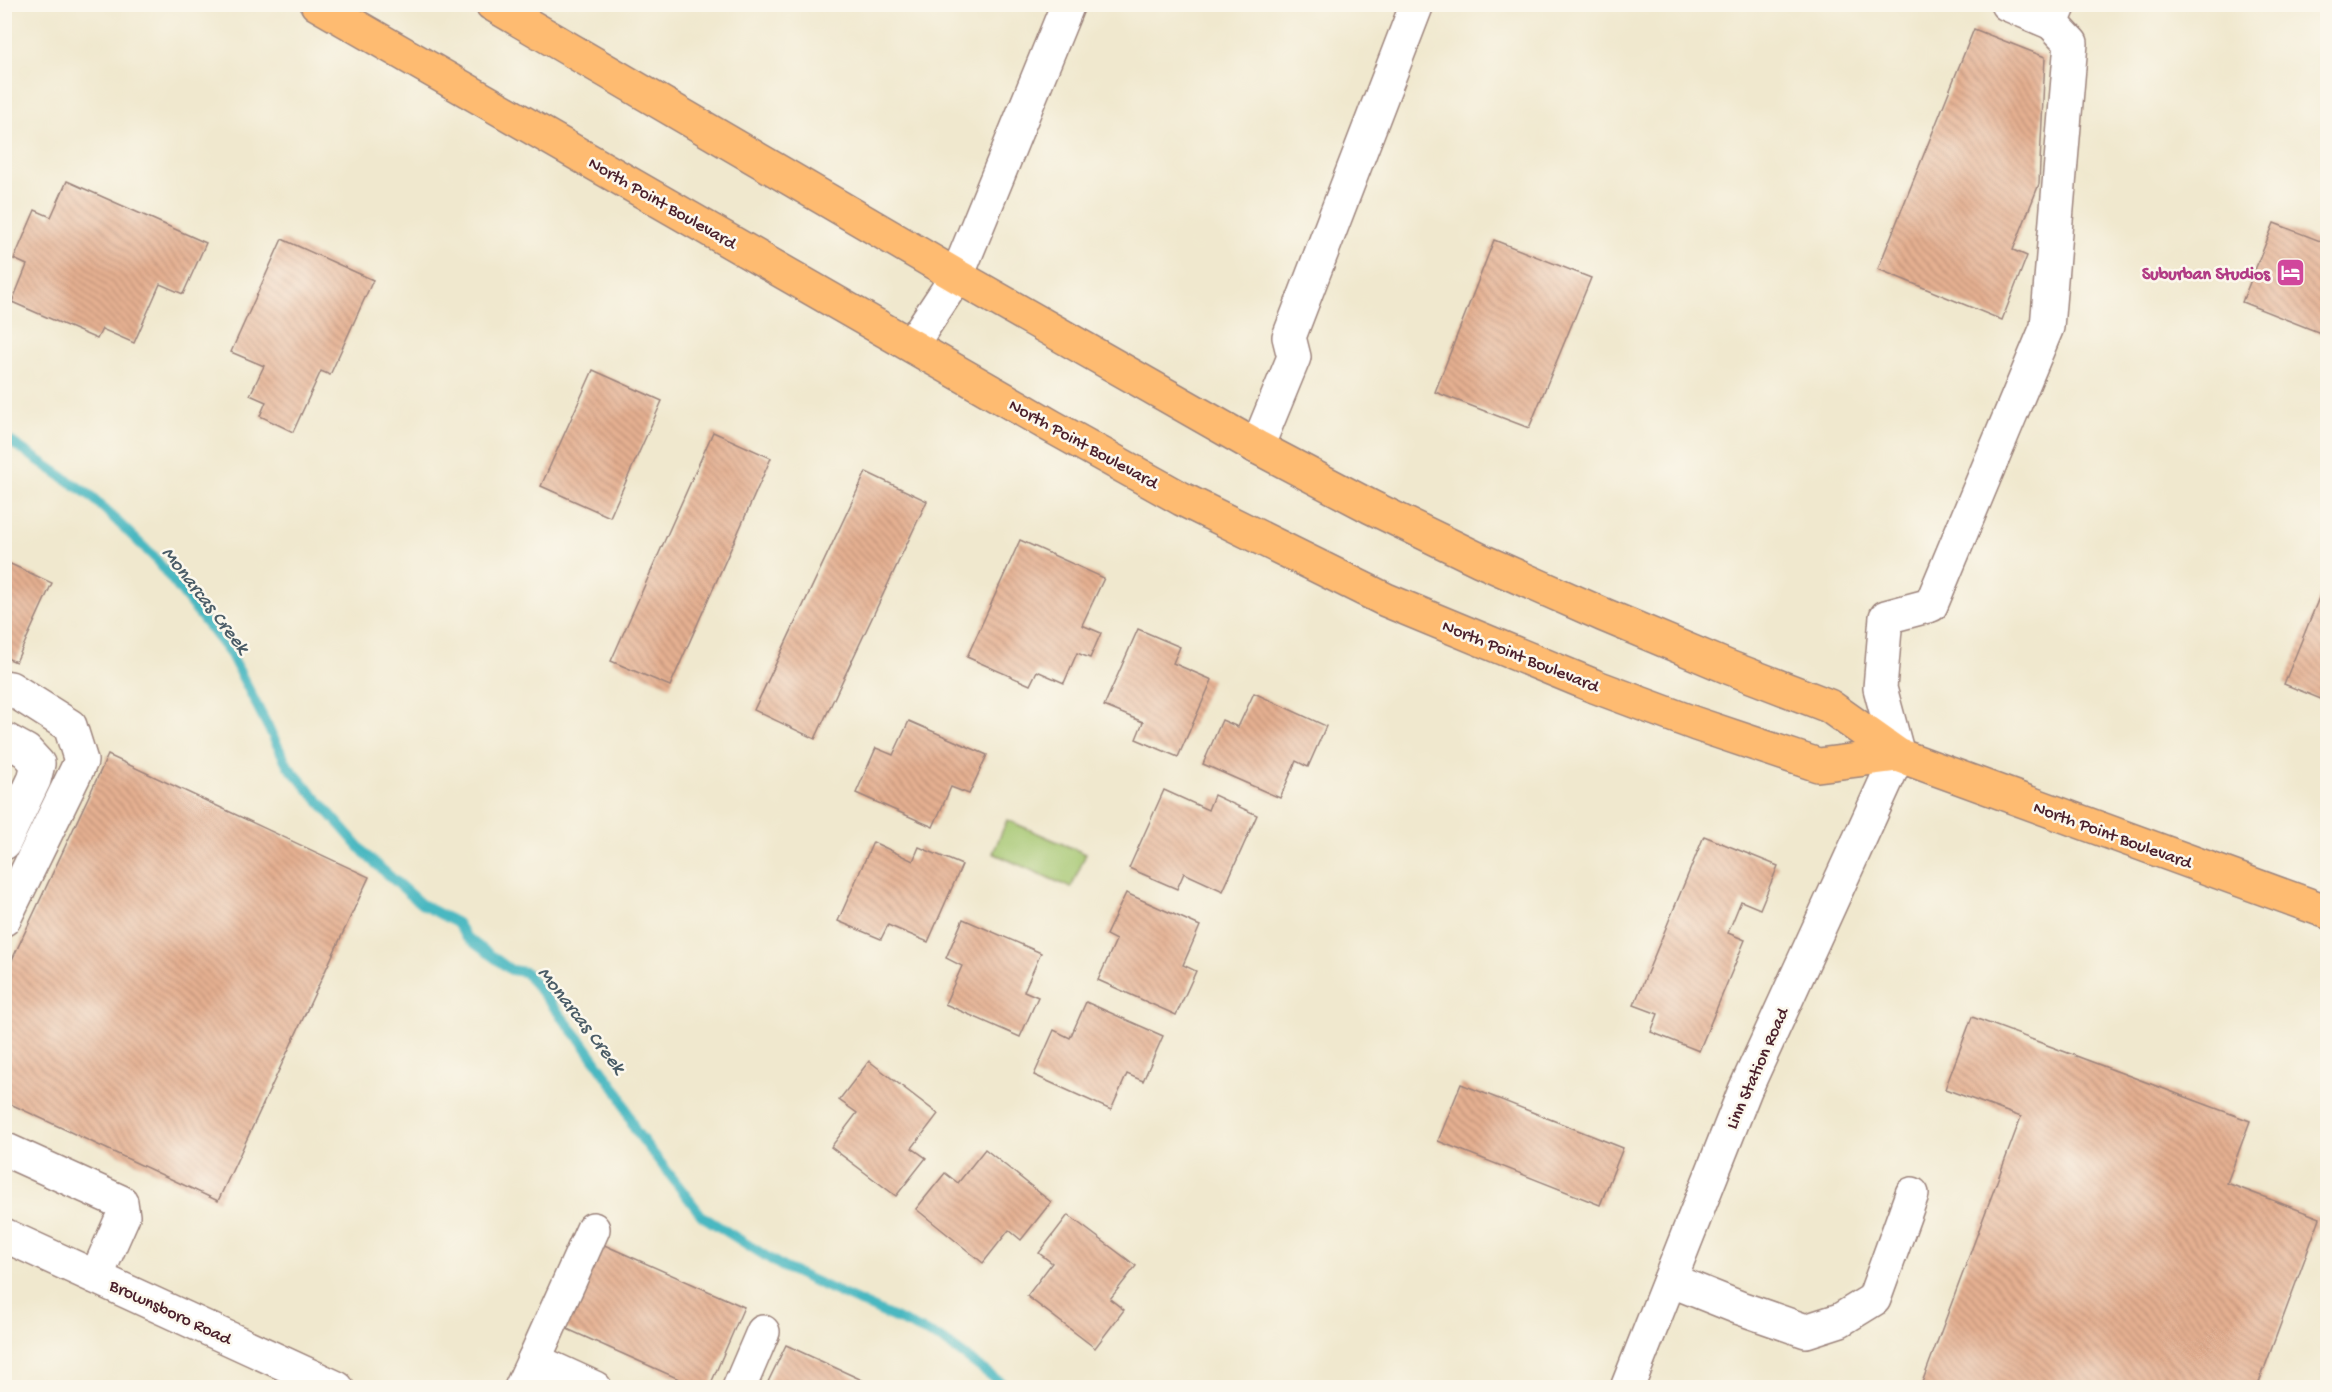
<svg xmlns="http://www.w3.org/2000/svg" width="2332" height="1392" font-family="'Gochi Hand',sans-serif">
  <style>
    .pitch { fill: #a4c66f; stroke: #77724d; stroke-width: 1.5 }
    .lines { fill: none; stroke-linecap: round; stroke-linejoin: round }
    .stream { stroke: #49b8c1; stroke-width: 10 }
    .building { fill: url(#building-back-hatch) }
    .minor-casing { stroke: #9d847c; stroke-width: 36 }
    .major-casing { stroke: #9d847c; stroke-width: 36 }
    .minor { stroke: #fff; stroke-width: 33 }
    .major { stroke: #febb71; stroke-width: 33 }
    .labels { text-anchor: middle; stroke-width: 5; stroke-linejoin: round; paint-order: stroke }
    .street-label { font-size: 18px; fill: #4a1f2b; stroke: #fbf7ec }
    .hotel-label { font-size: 18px; font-weight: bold; fill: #b23c85; stroke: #fbf7ec; text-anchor: end }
    .water-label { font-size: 20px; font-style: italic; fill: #4a5c67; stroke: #fbf7ec }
  </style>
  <defs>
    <pattern id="building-back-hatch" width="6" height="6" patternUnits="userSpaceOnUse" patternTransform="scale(1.5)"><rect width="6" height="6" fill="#e5b091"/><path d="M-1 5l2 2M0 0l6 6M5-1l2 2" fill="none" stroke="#bc8f77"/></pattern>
  </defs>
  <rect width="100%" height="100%" fill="#fbf7ec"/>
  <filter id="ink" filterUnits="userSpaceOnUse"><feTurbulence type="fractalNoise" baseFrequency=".0167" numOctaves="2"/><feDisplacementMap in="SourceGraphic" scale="12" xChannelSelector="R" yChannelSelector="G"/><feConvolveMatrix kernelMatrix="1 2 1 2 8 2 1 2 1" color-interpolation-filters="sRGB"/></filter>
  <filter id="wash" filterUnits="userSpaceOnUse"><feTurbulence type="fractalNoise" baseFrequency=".008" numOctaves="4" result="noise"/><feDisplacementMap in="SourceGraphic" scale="24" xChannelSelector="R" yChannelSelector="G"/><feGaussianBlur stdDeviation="1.35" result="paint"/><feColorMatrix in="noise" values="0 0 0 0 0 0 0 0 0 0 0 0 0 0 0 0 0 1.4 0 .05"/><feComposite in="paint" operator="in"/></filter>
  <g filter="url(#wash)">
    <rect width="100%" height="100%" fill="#f0e8ce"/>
    <path class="pitch" d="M1007 820 1086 854 1071 888 993 853Z"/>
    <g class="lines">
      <path class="stream" d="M4 437 91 496 154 557 231 655 288 766 367 856 421 904 457 923 466 937 511 970 525 972 583 1043 620 1095 635 1130 702 1216 783 1267 943 1340 1008 1388"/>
    </g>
    <g id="blocks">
      <g class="building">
        <path d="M1974 29 2045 57 2039 184 2013 250 2027 256 2002 320 1878 269Z"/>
        <path d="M67 181 206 243 183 294 160 284 134 343 102 329 97 339 12 302 27 265 14 259 35 210 51 217Z"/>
        <path d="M2274 223 2328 244V336L2242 302Z"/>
        <path d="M282 239 373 280 330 375 321 371 293 432 260 416 266 402 250 395 264 366 231 352Z"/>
        <path d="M1494 240 1591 278 1529 428 1435 392Z"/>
        <path d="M593 370 662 401 610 517 541 486Z"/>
        <path d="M713 432 771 458 670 686 611 661Z"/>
        <path d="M866 472 927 501 815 739 754 710Z"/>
        <path d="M1020 540 1104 578 1082 625 1101 633 1090 658 1077 653 1064 683 1037 671 1030 685 967 657Z"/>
        <path d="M4 561 52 583 16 662 4 657Z"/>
        <path d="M2327 578H2328V702L2284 684Z"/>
        <path d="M1138 629 1180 647 1173 663 1212 680 1178 757 1136 739 1143 722 1104 706Z"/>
        <path d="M1254 693 1326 726 1308 767 1296 761 1280 798 1203 764 1222 720 1238 727Z"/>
        <path d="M909 721 987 755 969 794 951 787 933 827 856 793 876 748 893 755Z"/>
        <path d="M108 755 369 877 218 1201 4 1101V977Z"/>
        <path d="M1164 790 1208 810 1214 795 1257 815 1223 891 1184 873 1177 889 1129 868Z"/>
        <path d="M1704 836 1778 866 1760 909 1741 901 1728 933 1745 940 1699 1051 1651 1032 1658 1014 1634 1005Z"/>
        <path d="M873 842 913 861 919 847 962 865 928 942 888 925 881 939 838 921Z"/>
        <path d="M1126 893 1200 926 1183 965 1196 971 1176 1015 1098 980 1116 940 1106 935Z"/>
        <path d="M963 919 1041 953 1024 991 1038 997 1020 1037 945 1004 962 966 946 958Z"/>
        <path d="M1086 1002 1163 1036 1143 1081 1127 1074 1111 1110 1034 1075 1054 1030 1070 1038Z"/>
        <path d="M1972 1017 2250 1121 2227 1183 2320 1218 2257 1388H1920L2021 1117 1945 1089Z"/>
        <path d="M869 1061 938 1114 912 1148 926 1158 896 1196 831 1147 857 1113 839 1100Z"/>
        <path d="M1461 1084 1623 1148 1600 1205 1438 1141Z"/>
        <path d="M985 1149 1051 1202 1021 1240 1009 1230 983 1263 916 1209 945 1173 958 1183Z"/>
        <path d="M1068 1215 1136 1266 1110 1299 1124 1310 1095 1348 1027 1296 1052 1263 1039 1253Z"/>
        <path d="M602 1244 744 1307 709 1388H699L565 1328Z"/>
        <path d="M786 1345 864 1381 861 1388H765Z"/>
      </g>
    </g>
  </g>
  <g filter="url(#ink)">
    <use href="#blocks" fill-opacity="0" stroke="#9d847c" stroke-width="1.5"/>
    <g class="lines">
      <defs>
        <g id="minor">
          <path d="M2007 4 2052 23 2060 4"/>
          <path d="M912 344 957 276 1068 4"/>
          <path d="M1257 447 1294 357 1289 337 1417 4"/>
          <path d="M4 687 10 688 70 726 81 761 4 919"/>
          <path d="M4 739 26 751 38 764 34 780 4 843"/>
          <path d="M4 1149 121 1202 123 1216 96 1277"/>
          <path d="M4 1235 337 1388"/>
          <path d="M1670 1280 1740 1308 1806 1331 1840 1320 1874 1299 1912 1194"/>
          <path d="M534 1360 593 1229"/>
          <path d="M521 1388 534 1360 595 1388"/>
          <path d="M739 1388 763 1332"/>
          <path d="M1627 1388 1745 1090 1898 755 1880 688 1886 617 1931 605 2047 327 2071 43 2052 23"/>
        </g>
        <g id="major">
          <path d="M317 4 1051 426 1182 499 1386 600 1594 686 1696 724 1818 765 1898 755"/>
          <path d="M492 4 957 276 1257 447 1371 507 1480 560 1604 615 1728 667 1829 706 1898 755 2328 912"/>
        </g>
      </defs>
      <use href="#minor" class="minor-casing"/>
      <use href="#major" class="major-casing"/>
      <use href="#minor" class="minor"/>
      <use href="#major" class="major"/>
    </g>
  </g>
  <defs>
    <symbol id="hotel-square" viewBox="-11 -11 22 22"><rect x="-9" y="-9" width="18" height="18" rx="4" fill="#d1479c" stroke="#fbf7ec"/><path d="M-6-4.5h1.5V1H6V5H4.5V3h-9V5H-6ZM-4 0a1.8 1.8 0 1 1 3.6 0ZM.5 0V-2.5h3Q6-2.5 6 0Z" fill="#fff"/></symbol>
  </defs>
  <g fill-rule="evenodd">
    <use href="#hotel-square" x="2274" y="256" width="33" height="33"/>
  </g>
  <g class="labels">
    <g class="street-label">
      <text transform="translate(663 202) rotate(30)" y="6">North Point Boulevard</text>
      <text transform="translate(1084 443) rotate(29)" y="6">North Point Boulevard</text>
      <text transform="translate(1521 655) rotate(22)" y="6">North Point Boulevard</text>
      <text transform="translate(2113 834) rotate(20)" y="6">North Point Boulevard</text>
      <text transform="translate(1756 1068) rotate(-66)" y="6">Linn Station Road</text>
      <text transform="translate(171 1311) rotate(25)" y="6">Brownsboro Road</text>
    </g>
    <g class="hotel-label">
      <text x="2270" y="279">Suburban Studios</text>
    </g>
    <g class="water-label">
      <text transform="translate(207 599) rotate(52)" y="7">Monarcas Creek</text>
      <text transform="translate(583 1019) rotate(52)" y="7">Monarcas Creek</text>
    </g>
  </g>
  <rect width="2332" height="1392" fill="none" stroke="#fbf7ec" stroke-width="24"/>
</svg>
